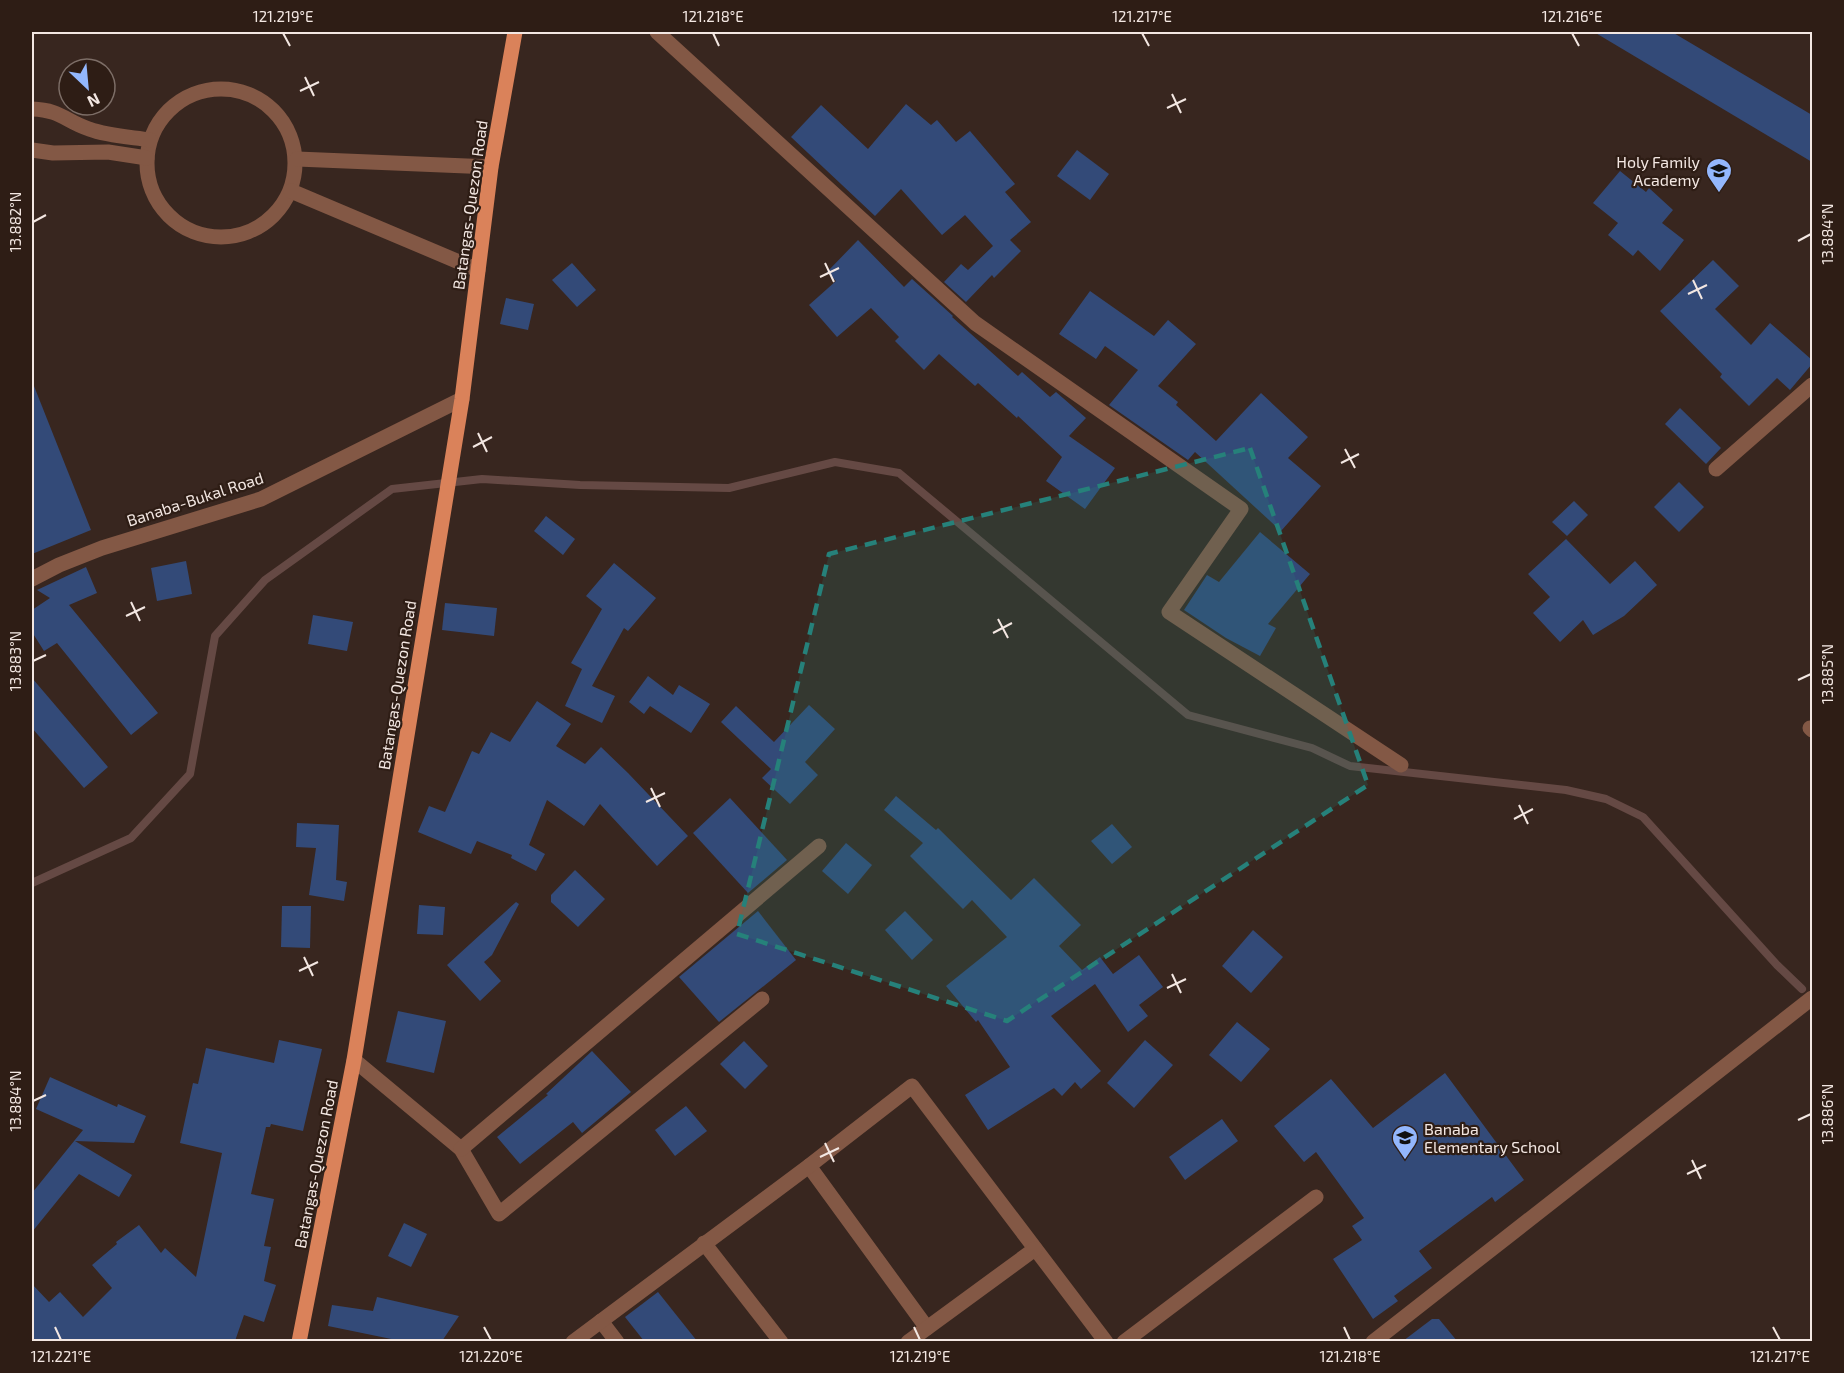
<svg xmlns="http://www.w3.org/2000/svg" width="1844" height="1373" font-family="'Exo 2',sans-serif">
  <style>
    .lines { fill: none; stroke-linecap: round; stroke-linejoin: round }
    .stream { stroke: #654944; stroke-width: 8 }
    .building { fill: #334a78 }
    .minor { stroke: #835845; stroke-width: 15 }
    .tertiary { stroke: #835845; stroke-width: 15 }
    .primary { stroke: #da825a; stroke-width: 15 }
    .marked { fill: #26817a; fill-opacity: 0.2; stroke: #26817a; stroke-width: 4.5; stroke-dasharray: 12 8; stroke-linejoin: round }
    .ticks { fill: none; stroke: #f3e7e2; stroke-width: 2 }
    .labels { text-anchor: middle; stroke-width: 4.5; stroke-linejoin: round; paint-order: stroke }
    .poi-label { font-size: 16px; fill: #f3e7e2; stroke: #2e1d15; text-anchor: end }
    .street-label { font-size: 16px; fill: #f3e7e2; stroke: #2e1d15 }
    .neatline { fill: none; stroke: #f3e7e2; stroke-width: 2 }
    .ticks-label { font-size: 15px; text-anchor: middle; fill: #f3e7e2 }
  </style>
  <rect width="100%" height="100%" fill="#38261f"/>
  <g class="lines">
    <path class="stream" d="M32 883 131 838 190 774 215 636 265 580 392 489 482 479 580 485 729 488 835 462 899 473 1188 715 1312 748 1350 766 1566 790 1606 799 1643 817 1777 965 1802 989"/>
  </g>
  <g class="building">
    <path d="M1594 32H1672L1812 115V162Z"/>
    <path d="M906 104 931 125 937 120 956 142 970 131 1015 184 1005 192 1031 222 1010 240 1021 251 994 278 992 275 966 302 944 282 961 264 968 270 993 246 965 215 942 235 901 189 875 216 791 137 821 105 868 149Z"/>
    <path d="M1077 150 1109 174 1090 200 1057 176Z"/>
    <path d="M1620 171 1646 192 1649 188 1673 210 1662 223 1684 240 1660 271 1638 250 1633 256 1608 235 1618 223 1593 203Z"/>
    <path d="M858 240 904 287 912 279 953 316 952 317 1018 376 1022 372 1050 397 1056 392 1086 418 1069 436 1115 468 1085 509 1046 481 1062 457 1018 416 1017 418 978 383 975 386 939 354 924 370 895 341 899 337 871 308 837 337 809 305 836 281 827 272Z"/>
    <path d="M1713 260 1739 286 1715 309 1751 345 1770 323 1812 360V364L1790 390 1777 378 1749 406 1720 377 1722 374 1660 311Z"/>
    <path d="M572 263 596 290 577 307 552 280Z"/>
    <path d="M1090 291 1154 336 1168 320 1196 344 1158 386 1178 402 1176 405 1216 441 1261 393 1308 437 1288 458 1321 486 1281 531 1195 452 1188 460 1109 405 1138 370 1105 346 1096 359 1059 334Z"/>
    <path d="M506 298 534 304 528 330 500 324Z"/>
    <path d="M32 381 91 530 32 554Z"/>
    <path d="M1680 408 1721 448 1706 464 1665 424Z"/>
    <path d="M1679 482 1704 507 1679 532 1654 507Z"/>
    <path d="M1574 501 1588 515 1567 536 1552 522Z"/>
    <path d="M546 516 575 539 563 555 534 531Z"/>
    <path d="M1260 532 1310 574 1268 624 1276 628 1260 656 1226 638 1184 610 1207 575 1219 582Z"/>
    <path d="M1566 539 1610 584 1635 561 1657 585 1624 616 1593 635 1583 620 1560 642 1533 613 1550 597 1528 574Z"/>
    <path d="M186 561 192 594 157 601 151 568Z"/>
    <path d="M614 563 656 598 628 631 624 628 592 686 615 696 602 723 565 706 582 669 571 663 602 609 586 596Z"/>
    <path d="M86 567 97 593 69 605 158 713 131 735 57 643 44 651 32 632V610L50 598 37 590Z"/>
    <path d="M445 603 497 608 494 636 442 630Z"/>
    <path d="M313 615 353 622 347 651 308 644Z"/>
    <path d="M648 676 673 695 679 685 710 704 691 733 650 706 644 714 629 702Z"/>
    <path d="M32 678 108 767 84 788 32 728Z"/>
    <path d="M537 701 571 724 556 746 585 764 601 747 628 773 688 836 657 866 600 804 584 826 547 800 529 845 545 854 536 871 511 858 512 855 477 841 471 854 418 832 429 806 445 812 472 751 479 754 491 732 510 742Z"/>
    <path d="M809 705 835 729 805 762 818 775 790 804 762 778 771 769 721 722 736 706 774 742Z"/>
    <path d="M896 796 936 830 938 828 1011 900 1034 878 1081 925 1059 946 1082 970 1100 957 1113 974 1139 955 1163 987 1139 1005 1148 1016 1128 1032 1095 984 1051 1016 1101 1071 1081 1089 1075 1082 1062 1096 1054 1088 988 1130 965 1095 1010 1067 978 1020 976 1022 946 986 1007 937 972 900 963 909 910 856 923 843 884 810Z"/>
    <path d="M730 798 787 860 748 893 693 833Z"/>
    <path d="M297 823 339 825 336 880 347 882 344 901 309 895 316 848 296 847Z"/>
    <path d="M1112 824 1132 847 1112 864 1091 841Z"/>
    <path d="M846 843 872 865 848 894 822 871Z"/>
    <path d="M575 870 605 899 578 927 551 902V895Z"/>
    <path d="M516 902 519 904 492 955 484 962 501 981 480 1001 447 965Z"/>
    <path d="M419 905 445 907 443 935 417 934Z"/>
    <path d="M282 906H311L310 948 281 947Z"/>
    <path d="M758 911 796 960 719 1022 679 977Z"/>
    <path d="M905 911 933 940 912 960 885 930Z"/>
    <path d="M1253 930 1283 957 1251 993 1222 966Z"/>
    <path d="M398 1011 446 1021 434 1073 386 1062Z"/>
    <path d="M1237 1022 1270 1049 1241 1082 1209 1055Z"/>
    <path d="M279 1040 322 1049 303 1131 271 1124 270 1127H266L251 1194 274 1199 264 1246 271 1247 264 1281 276 1285 264 1322 244 1315 235 1341H32V1284L49 1302 60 1292 83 1317 112 1288 92 1265 117 1244 116 1242 139 1225 161 1253 165 1248 196 1277 222 1153 180 1143 193 1083 198 1084 206 1048 274 1063Z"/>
    <path d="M1145 1040 1173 1065 1134 1108 1107 1083Z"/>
    <path d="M744 1041 768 1066 745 1089 720 1064Z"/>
    <path d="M592 1051 631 1092 582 1133 573 1122 520 1164 497 1137 548 1095 546 1094Z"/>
    <path d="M1445 1073 1524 1180 1495 1202 1492 1197 1419 1251 1432 1268 1394 1296 1398 1301 1373 1319 1333 1259 1362 1240 1352 1226 1364 1218 1316 1152 1304 1162 1274 1126 1331 1079 1373 1128Z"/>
    <path d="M50 1077 117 1107 118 1104 146 1116 134 1143 75 1141 132 1175 119 1197 79 1174 32 1232V1193L83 1130 36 1109Z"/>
    <path d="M686 1106 707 1131 675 1156 655 1130Z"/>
    <path d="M1222 1119 1238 1141 1185 1180 1169 1157Z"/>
    <path d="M404 1223 427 1234 411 1267 388 1256Z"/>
    <path d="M658 1292 697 1341H644L625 1317Z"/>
    <path d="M377 1297 434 1310 459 1316 442 1341H401L328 1326 332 1305 373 1311Z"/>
    <path d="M1432 1319H1439L1457 1341H1403Z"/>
  </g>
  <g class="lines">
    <g class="minor">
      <path d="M657 32 975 323 1241 509 1169 612 1401 765"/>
      <circle cx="221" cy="163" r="74"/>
      <path d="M32 109C61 110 65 121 89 129 108 136 130 137 150 140"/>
      <path d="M32 150 53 153 108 152 147 158"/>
      <path d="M297 159 491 167"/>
      <path d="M291 191 478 270"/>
      <path d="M1716 469 1812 385"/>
      <path d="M1810 728 1812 730"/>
      <path d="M354 1060 461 1149 499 1214 762 999"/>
      <path d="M461 1149 819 846"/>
      <path d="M809 1166 927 1328"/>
      <path d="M704 1243 781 1342"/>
      <path d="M601 1321 617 1342"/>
      <path d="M573 1342 809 1166 912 1086 1106 1342"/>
      <path d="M908 1342 1035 1249"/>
      <path d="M1124 1342 1316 1197"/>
    </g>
    <g class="tertiary">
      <path d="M32 579 59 565 102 548 261 499 462 399"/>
      <path d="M1373 1342 1812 998"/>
    </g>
    <path class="primary" d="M299 1342 354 1060 462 399 491 167 515 32"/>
  </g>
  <path class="marked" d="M1250 448 1368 785 1007 1021 737 934 829 554Z"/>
  <path class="ticks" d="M283 33 290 46M713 33 719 46M1142 33 1149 46M1572 33 1579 46M305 77 314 96M300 91 319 82M1172 94 1181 113M1167 108 1186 99M33 222 46 215M1798 241 1811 234M825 263 834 282M820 277 839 268M1693 280 1702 299M1688 294 1707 285M478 433 487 452M473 447 492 437M1345 449 1355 468M1341 463 1359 454M131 602 140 621M126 616 145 607M998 619 1008 638M993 633 1012 623M33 661 46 655M1798 680 1811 674M651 788 660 807M646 802 665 793M1519 805 1528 824M1514 819 1533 809M304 957 313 976M299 971 318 962M1172 974 1181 993M1167 988 1186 979M33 1101 46 1095M1798 1120 1811 1114M825 1143 834 1162M820 1157 839 1148M1692 1160 1701 1179M1687 1174 1706 1165M55 1327 61 1340M484 1327 491 1340M914 1327 920 1340M1344 1327 1350 1340M1773 1327 1780 1340"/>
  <defs>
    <symbol id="school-pin" viewBox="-11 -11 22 30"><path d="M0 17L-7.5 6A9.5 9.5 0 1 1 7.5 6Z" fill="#93b7fd" stroke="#2e1d15"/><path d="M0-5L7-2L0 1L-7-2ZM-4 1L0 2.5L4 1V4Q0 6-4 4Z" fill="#111"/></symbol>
  </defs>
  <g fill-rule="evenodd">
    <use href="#school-pin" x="1704" y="156" width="30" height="40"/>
    <use href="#school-pin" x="1390" y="1123" width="30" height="40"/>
  </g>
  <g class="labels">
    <g class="poi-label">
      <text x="1700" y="168">Holy Family<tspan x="1700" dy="18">Academy</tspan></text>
      <text x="1424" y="1135" text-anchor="start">Banaba<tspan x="1424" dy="18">Elementary School</tspan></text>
    </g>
    <g class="street-label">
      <text transform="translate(470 205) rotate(-82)" y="6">Batangas-Quezon Road</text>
      <text transform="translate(195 499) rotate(-18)" y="6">Banaba-Bukal Road</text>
      <text transform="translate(397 685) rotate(-81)" y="6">Batangas-Quezon Road</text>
      <text transform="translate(316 1164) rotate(-79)" y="6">Batangas-Quezon Road</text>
    </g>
  </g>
  <rect width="1844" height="1373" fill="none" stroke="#2e1d15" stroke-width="66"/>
  <g transform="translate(87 87) rotate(154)"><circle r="28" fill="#2e1d15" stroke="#7d6e67" stroke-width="1.5"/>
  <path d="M0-4.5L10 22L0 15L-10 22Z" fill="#93b7fd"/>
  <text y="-9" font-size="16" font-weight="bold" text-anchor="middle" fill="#f3e7e2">N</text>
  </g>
  <rect x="33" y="33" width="1778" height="1307" class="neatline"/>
  <g class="ticks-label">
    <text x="283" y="22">121.219°E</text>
    <text x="713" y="22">121.218°E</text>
    <text x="1142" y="22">121.217°E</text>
    <text x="1572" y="22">121.216°E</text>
    <text transform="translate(16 222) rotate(-90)" y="5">13.882°N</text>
    <text transform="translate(1828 234) rotate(-90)" y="5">13.884°N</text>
    <text transform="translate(16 661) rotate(-90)" y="5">13.883°N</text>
    <text transform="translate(1828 674) rotate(-90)" y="5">13.885°N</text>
    <text transform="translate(16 1101) rotate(-90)" y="5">13.884°N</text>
    <text transform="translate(1828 1114) rotate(-90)" y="5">13.886°N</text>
    <text x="61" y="1362">121.221°E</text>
    <text x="491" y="1362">121.220°E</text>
    <text x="920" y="1362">121.219°E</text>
    <text x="1350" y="1362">121.218°E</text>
    <text x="1780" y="1362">121.217°E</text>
  </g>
</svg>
